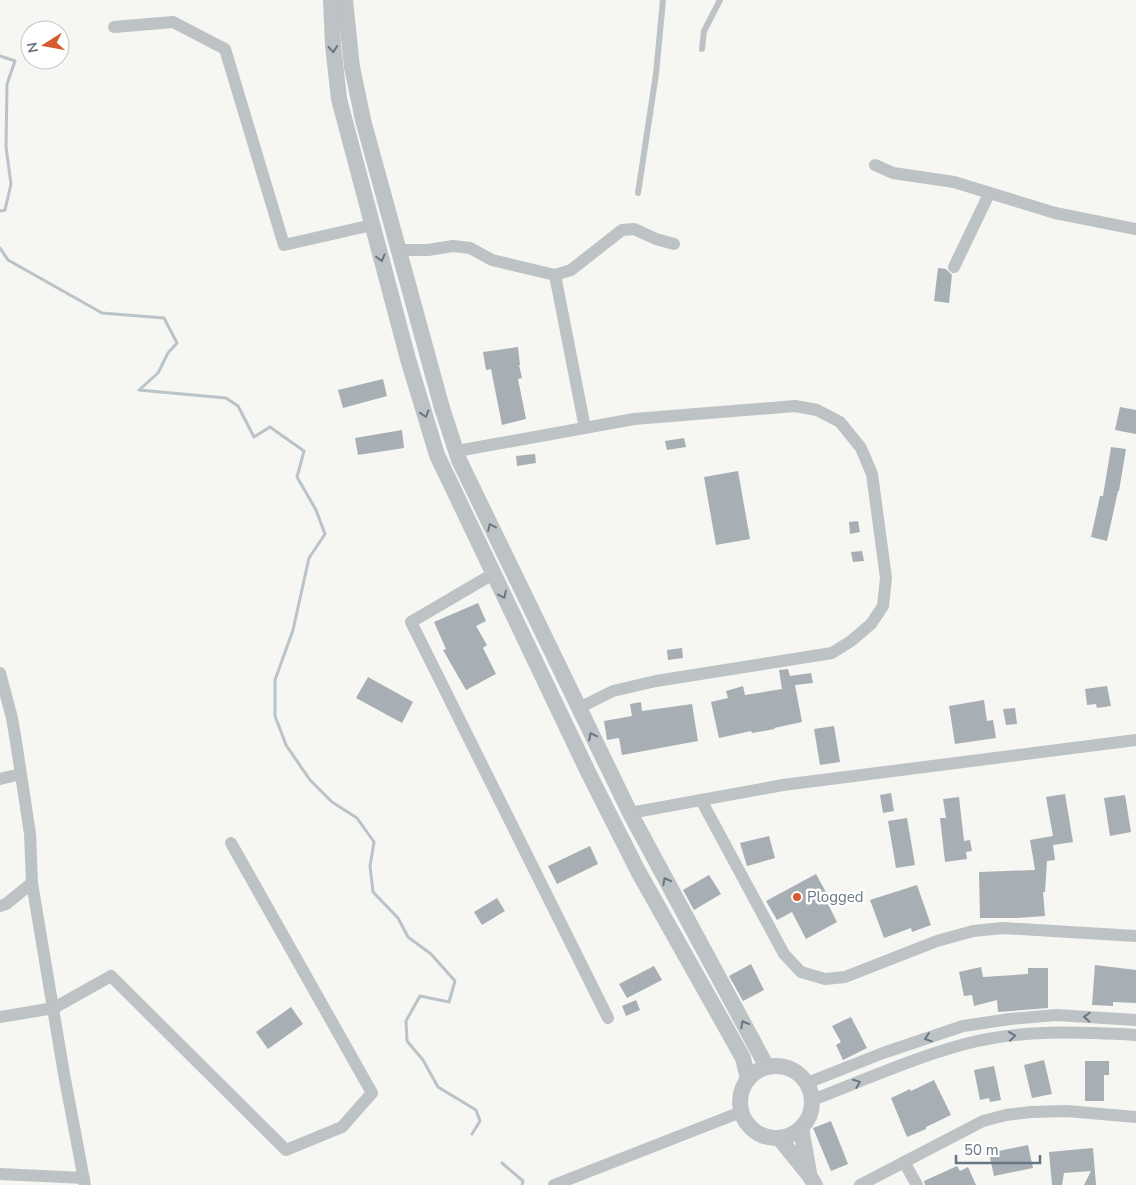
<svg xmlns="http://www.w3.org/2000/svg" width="1136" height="1185" font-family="'Nunito Sans',sans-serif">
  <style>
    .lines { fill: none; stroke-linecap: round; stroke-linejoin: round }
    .stream { stroke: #b9c3c8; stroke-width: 3 }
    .building { fill: #a7afb4 }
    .service { stroke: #bdc2c5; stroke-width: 6 }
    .minor { stroke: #bdc2c5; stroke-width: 12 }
    .tertiary { stroke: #bdc2c5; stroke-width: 16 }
    .oneway { stroke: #677683 }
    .poi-dot { fill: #d85a31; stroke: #fff; stroke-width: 2 }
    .labels { text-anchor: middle; stroke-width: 5; stroke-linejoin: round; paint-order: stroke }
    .poi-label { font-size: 15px; fill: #677683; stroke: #fff; text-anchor: start }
  </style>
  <rect width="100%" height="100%" fill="#f6f6f3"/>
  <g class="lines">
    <g class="stream">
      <path d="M0 56 15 61 7 84 6 147 11 184 5 210 0 211"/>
      <path d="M0 248 8 260 102 313 164 318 177 343 168 353 158 373 139 390 226 398 238 406 254 437 270 427 304 451 297 477 316 510 325 534 309 558 293 630 275 680V716L286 745 310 780 332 802 357 818 374 842 370 866 373 892 398 918 408 937 431 954 455 981 449 1002 420 996 406 1021 407 1041 423 1060 438 1087 476 1110 480 1121 472 1134"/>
      <path d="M502 1163 523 1181 522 1185"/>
    </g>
  </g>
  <g class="building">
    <path d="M938 268 946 269 952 275 949 303 934 301Z"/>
    <path d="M518 347 520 365H519L522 378 518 379 526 419 502 425 491 369 486 370 483 352Z"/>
    <path d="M383 379 387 396 343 408 338 390Z"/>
    <path d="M1120 407 1136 410V434L1115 430Z"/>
    <path d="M402 430 404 448 358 455 355 438Z"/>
    <path d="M684 438 686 447 667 450 665 441Z"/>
    <path d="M1111 447 1126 449 1119 491H1118L1107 541 1091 537 1100 496H1103Z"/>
    <path d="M535 454 536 463 517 466 516 456Z"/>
    <path d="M738 471 750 539 716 545 704 477Z"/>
    <path d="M858 521 860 532 850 534 849 522Z"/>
    <path d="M862 551 864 561 853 562 851 552Z"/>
    <path d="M478 603 486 621 476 626 487 645 483 648 496 674 466 690 443 650 446 649 434 622Z"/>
    <path d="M682 648 683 658 668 660 667 650Z"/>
    <path d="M788 669 790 676 811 673 813 683 795 685 802 722 774 728 775 729 752 733 751 731 719 738 711 702 728 698 726 691 743 686 745 695 782 689 779 670Z"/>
    <path d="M368 677 413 702 402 723 356 698Z"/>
    <path d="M1107 686 1111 706 1097 708 1096 704 1087 705 1085 689Z"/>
    <path d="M984 700 987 721 993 720 996 738 955 744 949 706Z"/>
    <path d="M641 702 642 711 692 704 698 741 622 755 619 738 607 740 604 721 632 716 630 704Z"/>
    <path d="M1015 708 1017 724 1006 725 1003 709Z"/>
    <path d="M834 726 840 762 820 765 814 729Z"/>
    <path d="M891 793 894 811 883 813 880 795Z"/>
    <path d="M1065 794 1073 842 1053 845 1055 860 1047 861 1045 892H1043L1045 916 1016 918H980L979 872 1035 870 1030 840 1053 836 1046 797Z"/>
    <path d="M1125 795 1131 832 1110 836 1104 798Z"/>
    <path d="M959 797 964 841 970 840 972 851 966 852 967 859 945 862 940 818H946L943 799Z"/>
    <path d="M907 818 915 865 896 868 888 821Z"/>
    <path d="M769 836 775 858 747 866 740 843Z"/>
    <path d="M590 846 598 864 557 884 548 866Z"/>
    <path d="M816 874 827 894 824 896 837 922 806 939 792 912 777 920 766 901Z"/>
    <path d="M709 875 721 894 694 910 683 890Z"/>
    <path d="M917 885 931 925 912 932 911 928 884 938 870 900Z"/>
    <path d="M497 898 505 911 482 925 474 912Z"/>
    <path d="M751 964 764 990 743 1001 729 976Z"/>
    <path d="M1095 965 1136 970V1003L1113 1002V1006L1092 1005Z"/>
    <path d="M654 966 662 980 627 998 619 984Z"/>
    <path d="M981 967 983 977 1028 974V968H1048V1008L998 1012 997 1000 974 1006 972 995 964 996 959 972Z"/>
    <path d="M636 1000 640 1010 626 1016 622 1006Z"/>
    <path d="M291 1007 303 1024 268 1049 256 1032Z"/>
    <path d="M851 1017 867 1048 843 1060 836 1045 841 1042 832 1026Z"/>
    <path d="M1044 1060 1052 1094 1032 1098 1024 1065Z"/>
    <path d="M1085 1061H1109V1075H1104V1101H1085Z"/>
    <path d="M994 1066 1001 1100 990 1102 989 1098 980 1100 974 1070Z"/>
    <path d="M934 1080 951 1115 926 1127V1129L907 1137 891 1098 910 1089 911 1091Z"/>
    <path d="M831 1121 848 1164 831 1171 813 1128Z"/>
    <path d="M1028 1145 1033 1168 994 1176 989 1153Z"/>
    <path d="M1093 1148 1096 1185H1084L1091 1171 1064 1173 1062 1185H1052L1049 1152Z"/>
    <path d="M957 1166 960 1171 968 1167 976 1185H925L924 1181Z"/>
  </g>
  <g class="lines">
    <g class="service">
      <path d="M702 49 704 31 720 0"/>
      <path d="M638 193 656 74 663 0"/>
    </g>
    <g class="minor">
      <path d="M114 27 173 22 225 49 284 245 372 225"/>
      <path d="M875 165 893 173 954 182 1055 213 1136 229"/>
      <path d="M398 250H428L453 246 470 248 492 260 555 275 571 270 622 230 634 229 656 239 674 244"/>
      <path d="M954 267 989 194"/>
      <path d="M555 275 585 428"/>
      <path d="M457 451 634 419 795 406 817 410 840 422 861 448 872 474 886 578 883 606 871 624 851 641 832 653 656 681 613 691 579 708"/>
      <path d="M493 574 411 622 608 1018"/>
      <path d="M0 673 12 718 17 748 30 834 32 883 64 1074 85 1185"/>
      <path d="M0 779 21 774"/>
      <path d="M701 800 784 954 801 972 825 979 845 977 937 941 973 931 1003 928 1136 936"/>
      <path d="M630 813 783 785 1136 740"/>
      <path d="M0 906 6 904 32 883"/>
      <path d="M0 1017 54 1008 111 976 286 1150 342 1127 372 1093 231 843"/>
      <path d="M807 1083 883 1053 963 1026 1010 1019 1056 1015 1136 1020"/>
      <path d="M812 1100C862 1081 913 1058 965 1044 1020 1029 1080 1032 1136 1035"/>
      <path d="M904 1162 917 1185"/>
      <path d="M0 1174 84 1178"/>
      <path d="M554 1185 741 1112"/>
      <path d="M860 1185 983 1121 1006 1115 1031 1112 1067 1111 1136 1117"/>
    </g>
    <g class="tertiary">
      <path d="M331 0 333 45 339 99 408 359 437 455 589 774 638 871 743 1058 748 1079"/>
      <path d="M345 0 352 67 363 120 442 408 459 460 630 813 767 1067"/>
      <circle cx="776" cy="1102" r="36"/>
      <path d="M801 1128 809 1173"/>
      <path d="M779 1138 809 1175 815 1185"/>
    </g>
  </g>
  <defs><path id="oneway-chevron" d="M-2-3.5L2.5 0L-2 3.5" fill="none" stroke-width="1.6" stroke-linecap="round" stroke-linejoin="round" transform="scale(1.25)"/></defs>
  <g class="oneway">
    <use href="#oneway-chevron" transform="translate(333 49) rotate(85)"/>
    <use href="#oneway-chevron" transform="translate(381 258) rotate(75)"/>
    <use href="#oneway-chevron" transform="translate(425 414) rotate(73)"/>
    <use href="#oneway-chevron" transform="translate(491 527) rotate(-115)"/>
    <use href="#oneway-chevron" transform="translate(503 595) rotate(64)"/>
    <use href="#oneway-chevron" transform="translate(592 736) rotate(-116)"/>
    <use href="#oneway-chevron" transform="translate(666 881) rotate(-118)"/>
    <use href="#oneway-chevron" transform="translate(1087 1017) rotate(-177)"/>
    <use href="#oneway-chevron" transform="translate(744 1024) rotate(-118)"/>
    <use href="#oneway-chevron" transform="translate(1012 1036) rotate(-6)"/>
    <use href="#oneway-chevron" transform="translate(928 1038) rotate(161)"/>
    <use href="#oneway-chevron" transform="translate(857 1083) rotate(-21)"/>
  </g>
  <circle class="poi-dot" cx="797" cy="897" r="5"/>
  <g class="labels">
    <g class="poi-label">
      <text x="807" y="902">Plogged</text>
    </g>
  </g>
  <g transform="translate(45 45) rotate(259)"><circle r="24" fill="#ffffff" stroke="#c2c8cd"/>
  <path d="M0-4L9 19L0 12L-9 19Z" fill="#d85a31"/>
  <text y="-8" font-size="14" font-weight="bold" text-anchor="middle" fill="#677683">N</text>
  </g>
  <path d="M956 1155v8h84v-8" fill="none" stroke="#677683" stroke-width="2.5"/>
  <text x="964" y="1155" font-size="15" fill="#677683" stroke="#ffffff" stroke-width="4" paint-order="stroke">50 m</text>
</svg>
